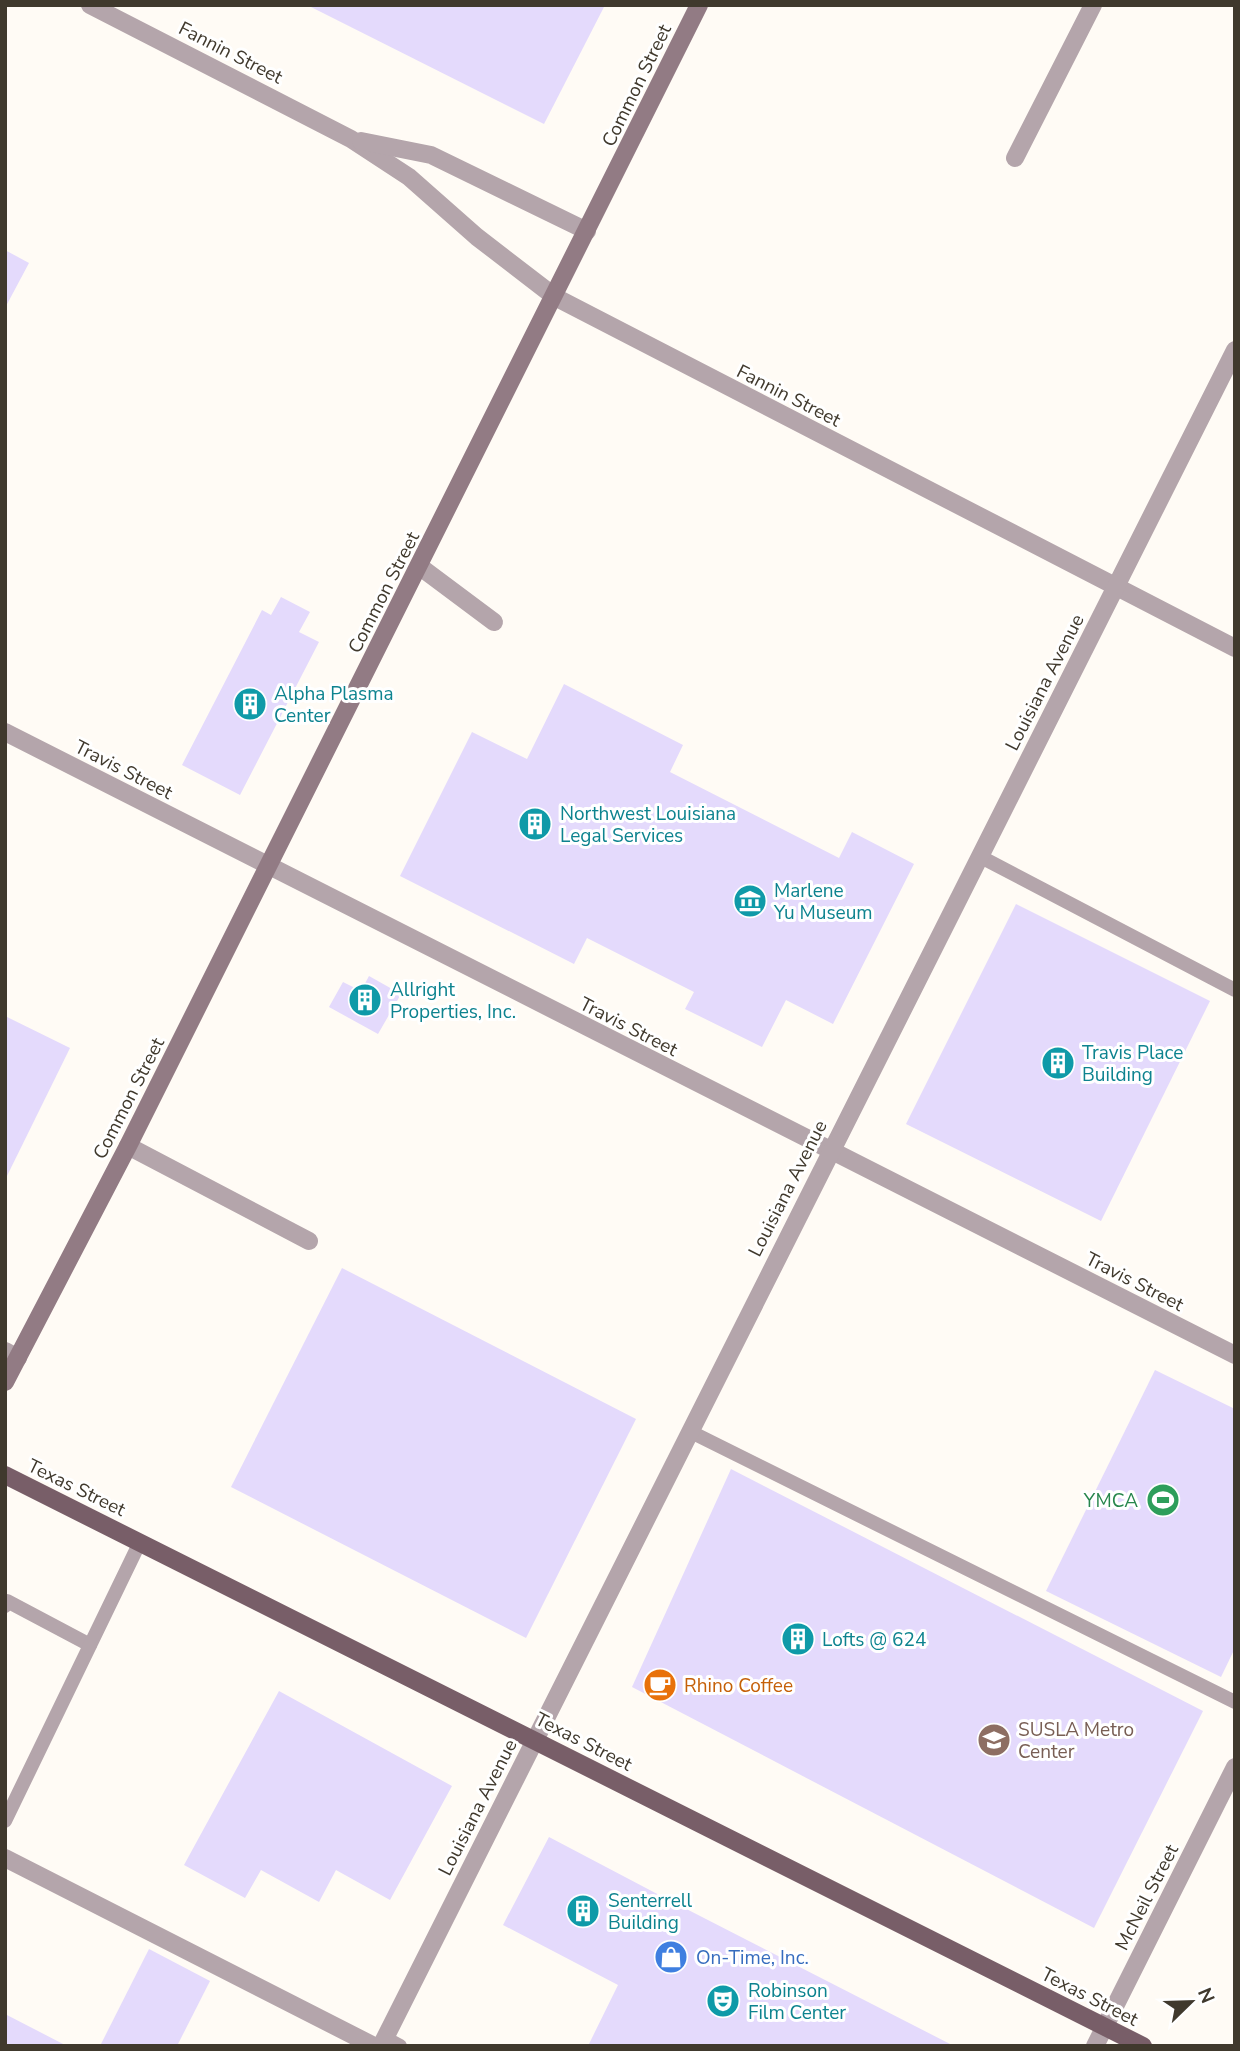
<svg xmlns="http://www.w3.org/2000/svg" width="1240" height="2051" font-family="'Nunito Sans',sans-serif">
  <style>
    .building { fill: #e4dafc }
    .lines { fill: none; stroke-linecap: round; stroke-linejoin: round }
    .service { stroke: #b4a5ab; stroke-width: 14 }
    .minor { stroke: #b4a5ab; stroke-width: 18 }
    .secondary { stroke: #927b84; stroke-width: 18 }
    .primary { stroke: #785e68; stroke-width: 18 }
    .labels { text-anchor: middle; stroke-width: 6; stroke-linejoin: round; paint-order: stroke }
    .street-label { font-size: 19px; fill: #40392d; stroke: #fff }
    .culture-label { font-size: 19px; fill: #0d838f; stroke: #fff; text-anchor: start }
    .leisure-label { font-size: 19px; fill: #27864d; stroke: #fff; text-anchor: end }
    .food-label { font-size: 19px; fill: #c56008; stroke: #fff; text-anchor: start }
    .education-label { font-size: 19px; fill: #785e54; stroke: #fff; text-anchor: start }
    .shop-label { font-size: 19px; fill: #366cbe; stroke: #fff; text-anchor: start }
  </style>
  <rect width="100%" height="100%" fill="#fffbf5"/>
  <g class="building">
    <path d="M307 5H605L544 124Z"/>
    <path d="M5 250 29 263 5 308Z"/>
    <path d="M281 597 310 612 299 632 319 642 240 795 182 765 262 610 271 615Z"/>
    <path d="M564 684 683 745 670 772 839 858 852 832 914 864 833 1024 786 1000 762 1047 685 1009 694 992 587 938 574 964 400 876 472 732 527 759Z"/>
    <path d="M1016 904 1210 1001 1101 1221 906 1124Z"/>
    <path d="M369 976 401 994 378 1034 329 1007 343 982 361 991Z"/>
    <path d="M5 1016 70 1048 5 1180Z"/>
    <path d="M342 1268 636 1419 526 1638 231 1487Z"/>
    <path d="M1155 1370 1235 1409V1648L1221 1677 1046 1591Z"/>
    <path d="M731 1469 1203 1711 1094 1928 632 1687Z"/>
    <path d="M279 1691 452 1786 390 1900 336 1870 319 1902 261 1870 245 1898 184 1865Z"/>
    <path d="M549 1837 663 1897 954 2046H588L618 1985 503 1925Z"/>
    <path d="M149 1949 210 1981 177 2046H100Z"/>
    <path d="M5 2014 67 2046H5Z"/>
  </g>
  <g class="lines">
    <g class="service">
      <path d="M979 856 1235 990"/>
      <path d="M689 1431 1235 1702"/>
      <path d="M5 1606 7 1601 90 1645"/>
      <path d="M5 1821 140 1542"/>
      <path d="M385 2038 400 2046"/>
    </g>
    <g class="minor">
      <path d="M90 5 351 139 409 177 477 237 555 297 1235 648"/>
      <path d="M361 141 431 155 587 231"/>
      <path d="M1015 158 1093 5"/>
      <path d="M419 566 494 622"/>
      <path d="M5 732 1235 1355"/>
      <path d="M128 1146 309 1241"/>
      <path d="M5 1351 18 1358"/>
      <path d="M5 1858 374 2046"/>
      <path d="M381 2046 1235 350"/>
      <path d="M1095 2046 1235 1767"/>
    </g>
    <path class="secondary" d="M5 1382 128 1146 699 5"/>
    <path class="primary" d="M5 1475 1143 2046"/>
  </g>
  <defs>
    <symbol id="building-disc" viewBox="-11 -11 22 22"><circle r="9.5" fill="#0f9aa8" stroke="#fff"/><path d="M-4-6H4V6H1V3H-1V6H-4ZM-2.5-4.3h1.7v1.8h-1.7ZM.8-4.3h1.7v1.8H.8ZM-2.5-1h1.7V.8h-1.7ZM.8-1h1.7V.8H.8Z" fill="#fff"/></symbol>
    <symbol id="museum-disc" viewBox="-11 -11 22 22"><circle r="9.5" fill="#0f9aa8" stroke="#fff"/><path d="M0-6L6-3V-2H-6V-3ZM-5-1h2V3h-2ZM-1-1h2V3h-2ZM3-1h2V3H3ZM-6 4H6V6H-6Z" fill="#fff"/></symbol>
    <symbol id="stadium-disc" viewBox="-11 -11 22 22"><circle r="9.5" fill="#2e9e5b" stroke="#fff"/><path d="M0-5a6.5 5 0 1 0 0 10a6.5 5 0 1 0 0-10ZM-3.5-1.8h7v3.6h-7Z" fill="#fff"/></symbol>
    <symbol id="cafe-disc" viewBox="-11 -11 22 22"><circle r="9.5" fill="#e8710a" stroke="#fff"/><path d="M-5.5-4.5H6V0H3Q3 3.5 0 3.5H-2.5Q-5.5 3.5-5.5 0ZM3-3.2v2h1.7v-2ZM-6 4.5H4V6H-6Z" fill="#fff"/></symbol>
    <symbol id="university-disc" viewBox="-11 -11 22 22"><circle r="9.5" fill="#8d6e63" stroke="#fff"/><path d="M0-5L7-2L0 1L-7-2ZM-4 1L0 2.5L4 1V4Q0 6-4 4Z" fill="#fff"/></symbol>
    <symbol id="shop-disc" viewBox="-11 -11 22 22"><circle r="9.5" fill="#3f7fe0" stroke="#fff"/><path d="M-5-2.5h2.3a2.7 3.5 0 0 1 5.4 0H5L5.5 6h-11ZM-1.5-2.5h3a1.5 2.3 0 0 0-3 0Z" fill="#fff"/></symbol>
    <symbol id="theatre-disc" viewBox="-11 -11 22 22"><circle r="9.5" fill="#0f9aa8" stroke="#fff"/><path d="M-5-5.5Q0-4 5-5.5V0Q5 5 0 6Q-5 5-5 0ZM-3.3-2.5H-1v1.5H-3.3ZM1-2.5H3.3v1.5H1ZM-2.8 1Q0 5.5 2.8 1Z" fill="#fff"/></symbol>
  </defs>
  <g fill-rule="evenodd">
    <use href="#building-disc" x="231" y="685" width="38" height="38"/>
    <use href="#building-disc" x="516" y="805" width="38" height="38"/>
    <use href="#museum-disc" x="731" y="882" width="38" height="38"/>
    <use href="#building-disc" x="346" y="981" width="38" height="38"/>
    <use href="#building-disc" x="1039" y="1044" width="38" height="38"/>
    <use href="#stadium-disc" x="1144" y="1481" width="38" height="38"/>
    <use href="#building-disc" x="779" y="1620" width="38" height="38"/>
    <use href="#cafe-disc" x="641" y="1666" width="38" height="38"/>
    <use href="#university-disc" x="975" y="1721" width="38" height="38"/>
    <use href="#building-disc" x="564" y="1892" width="38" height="38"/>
    <use href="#shop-disc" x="652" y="1938" width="38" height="38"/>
    <use href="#theatre-disc" x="704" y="1982" width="38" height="38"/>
  </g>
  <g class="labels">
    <g class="street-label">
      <text transform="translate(231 52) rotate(27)" y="7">Fannin Street</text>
      <text transform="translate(636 85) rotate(-64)" y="7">Common Street</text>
      <text transform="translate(789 395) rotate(27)" y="7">Fannin Street</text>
      <text transform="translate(383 592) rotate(-63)" y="7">Common Street</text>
      <text transform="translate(1044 682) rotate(-63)" y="7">Louisiana Avenue</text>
      <text transform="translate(124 769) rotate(27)" y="7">Travis Street</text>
      <text transform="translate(629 1026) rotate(27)" y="7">Travis Street</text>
      <text transform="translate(128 1098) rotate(-63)" y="7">Common Street</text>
      <text transform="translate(787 1188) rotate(-63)" y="7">Louisiana Avenue</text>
      <text transform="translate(1135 1281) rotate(27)" y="7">Travis Street</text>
      <text transform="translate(77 1487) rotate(26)" y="7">Texas Street</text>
      <text transform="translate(584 1741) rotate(27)" y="7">Texas Street</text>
      <text transform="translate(477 1807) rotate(-63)" y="7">Louisiana Avenue</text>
      <text transform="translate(1146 1897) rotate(-63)" y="7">McNeil Street</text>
      <text transform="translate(1090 1996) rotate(27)" y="7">Texas Street</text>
    </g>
    <g class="culture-label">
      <text x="274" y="700">Alpha Plasma<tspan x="274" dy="22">Center</tspan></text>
      <text x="560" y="820">Northwest Louisiana<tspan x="560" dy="22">Legal Services</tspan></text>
      <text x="774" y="897">Marlene<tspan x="774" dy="22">Yu Museum</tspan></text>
      <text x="390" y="996">Allright<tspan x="390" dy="22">Properties, Inc.</tspan></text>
      <text x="1082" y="1059">Travis Place<tspan x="1082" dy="22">Building</tspan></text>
      <text x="822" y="1646">Lofts @ 624</text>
      <text x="608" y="1907">Senterrell<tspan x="608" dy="22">Building</tspan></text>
      <text x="748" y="1997">Robinson<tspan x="748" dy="22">Film Center</tspan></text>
    </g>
    <g class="leisure-label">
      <text x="1138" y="1507">YMCA</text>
    </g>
    <g class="food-label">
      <text x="684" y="1692">Rhino Coffee</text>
    </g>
    <g class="education-label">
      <text x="1018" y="1736">SUSLA Metro<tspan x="1018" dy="22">Center</tspan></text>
    </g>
    <g class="shop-label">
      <text x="696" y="1964">On-Time, Inc.</text>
    </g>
  </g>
  <rect width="1240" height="2051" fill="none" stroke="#40392d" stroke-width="14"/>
  <g transform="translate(1191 2002) rotate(67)" stroke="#ffffff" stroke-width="5" paint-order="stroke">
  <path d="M0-5L12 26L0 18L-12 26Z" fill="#40392d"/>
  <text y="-10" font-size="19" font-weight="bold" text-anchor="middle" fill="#40392d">N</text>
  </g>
</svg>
